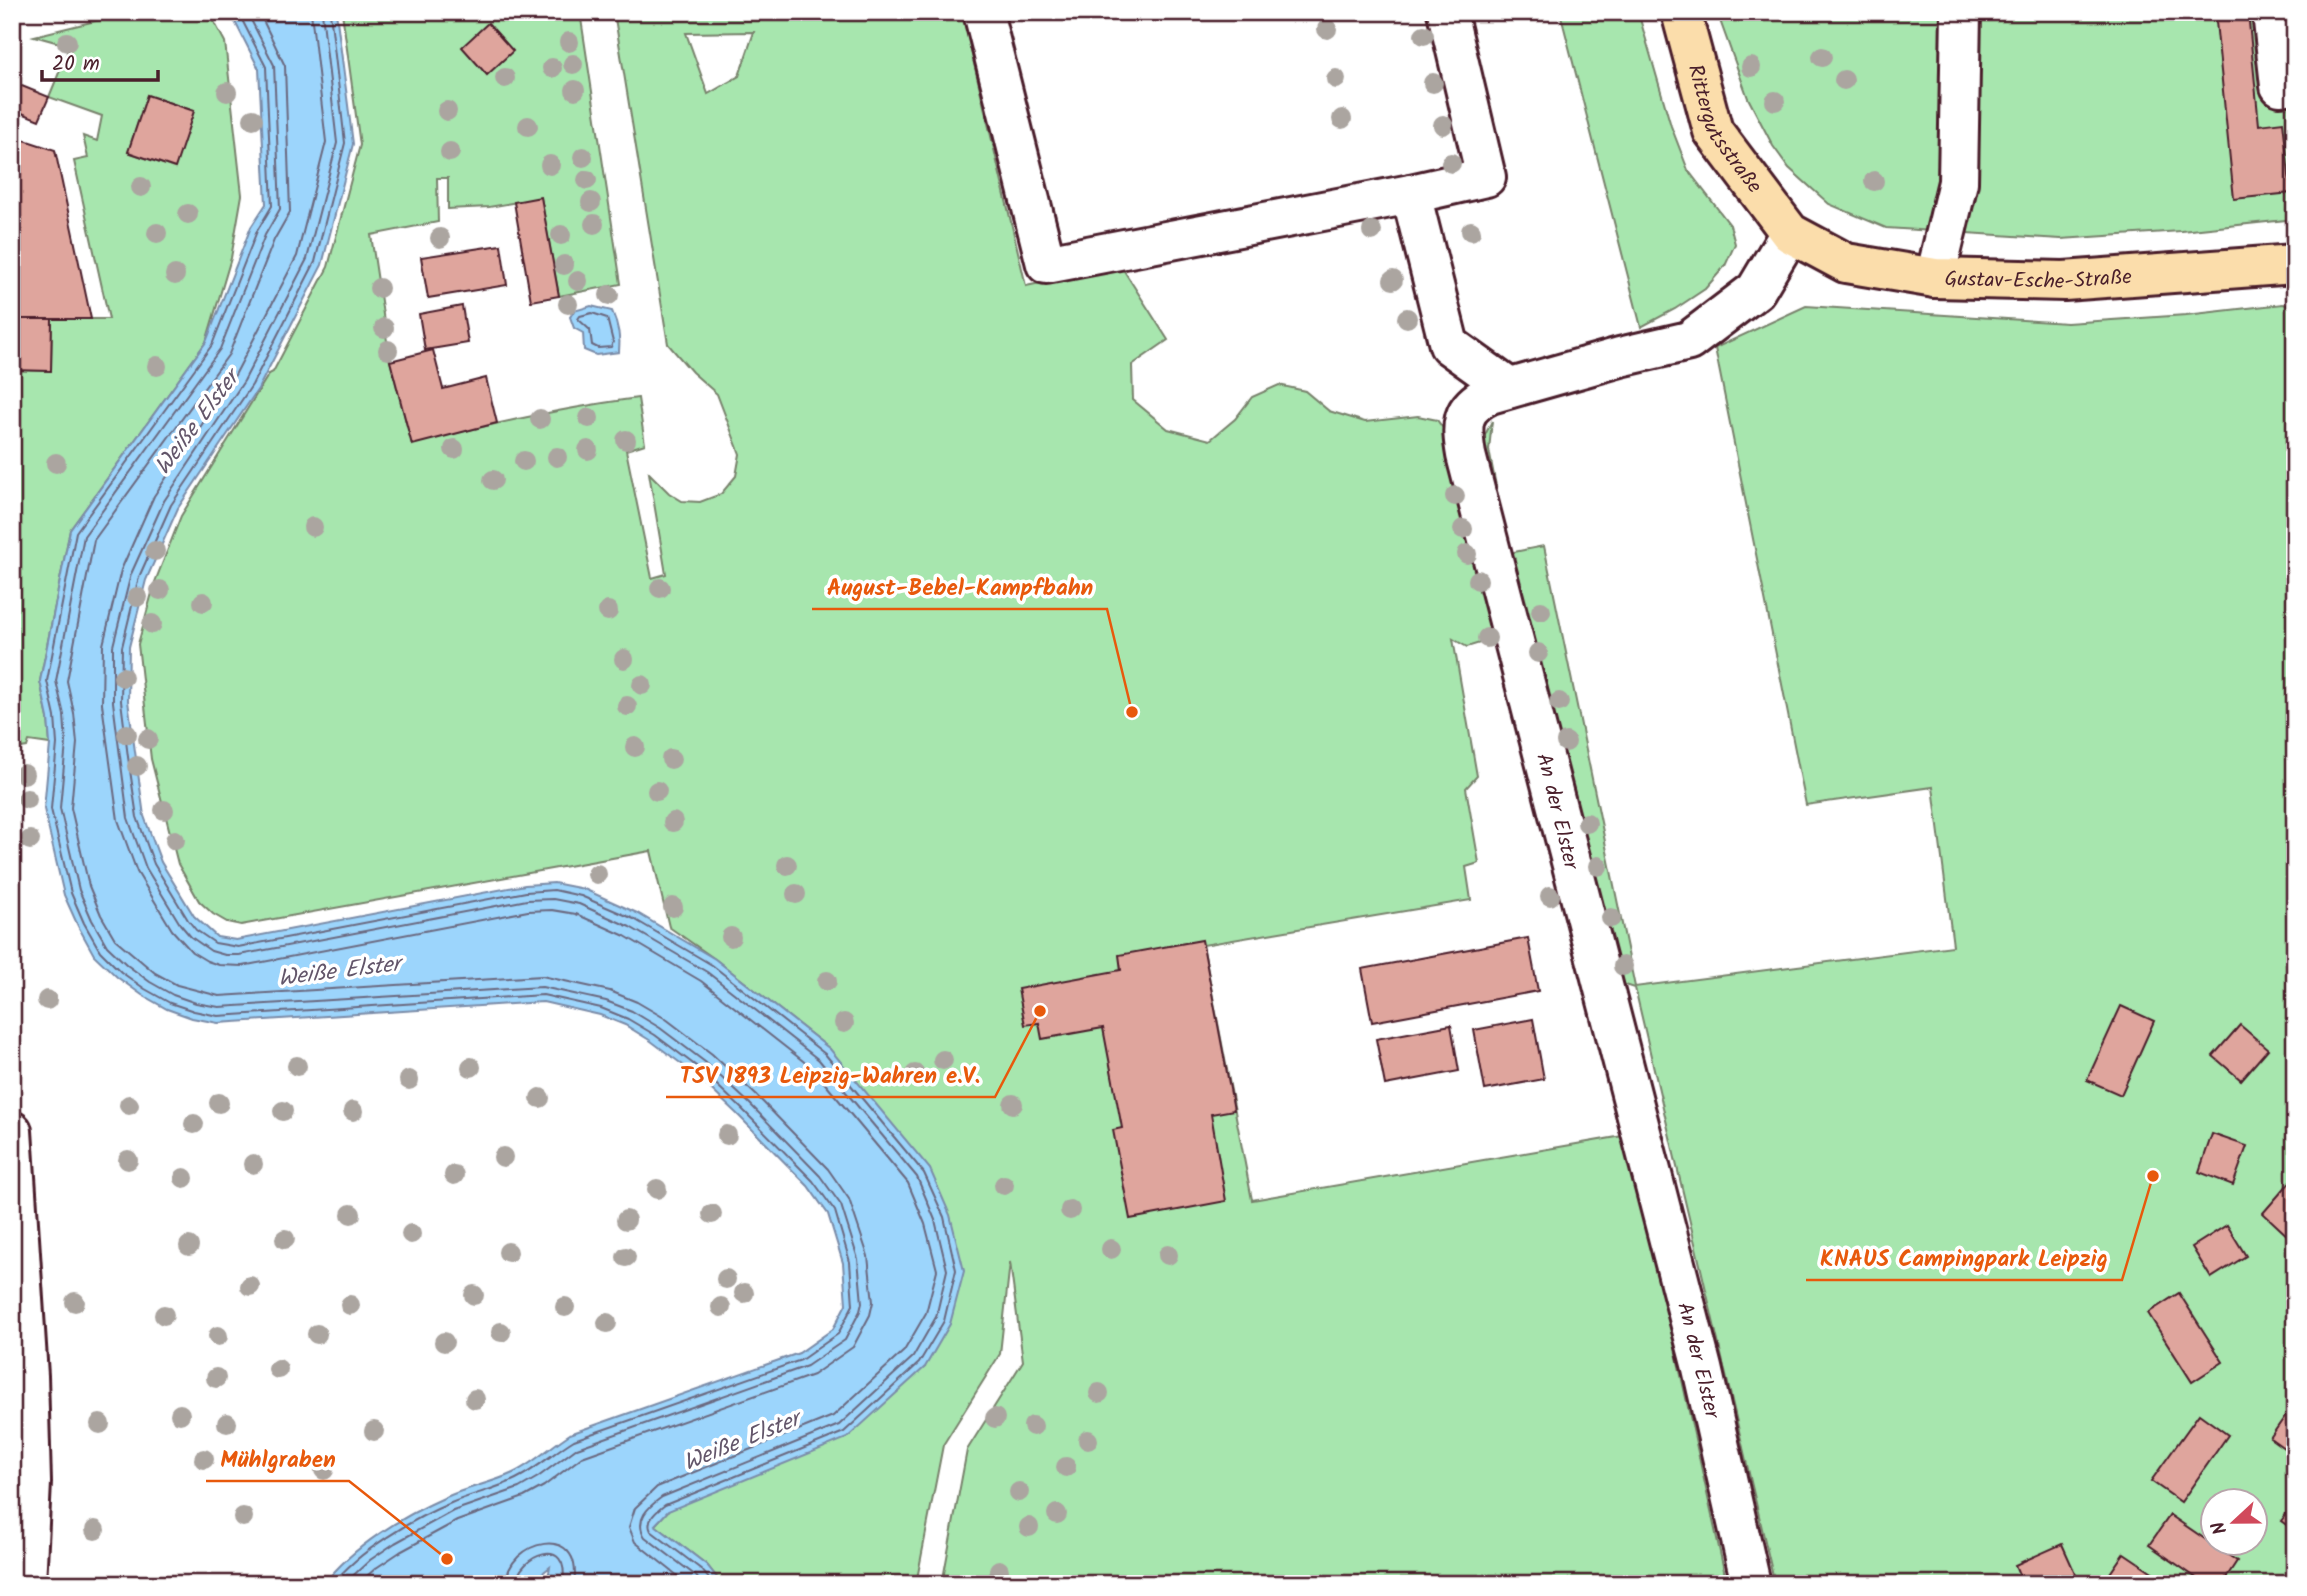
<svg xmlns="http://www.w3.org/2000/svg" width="2307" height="1596" font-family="Kalam,sans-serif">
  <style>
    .green { fill: #a7e6ae; stroke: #78826c; stroke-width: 2; fill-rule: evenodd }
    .water { fill: #9cd5fc; stroke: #7b8ca8; stroke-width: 2 }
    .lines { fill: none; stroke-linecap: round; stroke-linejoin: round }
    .shore { stroke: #6b687f; stroke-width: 2 }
    .building { fill: #dfa59d; stroke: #4a1f2b; stroke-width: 2 }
    .minor-casing { stroke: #4a1f2b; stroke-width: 44 }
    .major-casing { stroke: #4a1f2b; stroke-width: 44 }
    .minor { stroke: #fff; stroke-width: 38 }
    .major { stroke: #fbddab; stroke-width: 38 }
    .tree { fill: #aba5a0 }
    .labels { text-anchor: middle; stroke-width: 7; stroke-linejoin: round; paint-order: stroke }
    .street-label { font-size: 21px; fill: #4a1f2b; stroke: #fff }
    .water-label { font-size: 23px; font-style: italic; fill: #63566a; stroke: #fff }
    .leader { fill: none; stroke: #e8590c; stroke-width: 2.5 }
    .callout-dot { fill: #e8590c; stroke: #fff; stroke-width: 2.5 }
    .callout-label { font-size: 23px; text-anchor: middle; font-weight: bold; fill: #e8590c; stroke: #fff; stroke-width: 7; stroke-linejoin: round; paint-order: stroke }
  </style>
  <rect width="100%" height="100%" fill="#fff"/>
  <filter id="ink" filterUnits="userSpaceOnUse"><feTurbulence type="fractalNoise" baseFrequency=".0143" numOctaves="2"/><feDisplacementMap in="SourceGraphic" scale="14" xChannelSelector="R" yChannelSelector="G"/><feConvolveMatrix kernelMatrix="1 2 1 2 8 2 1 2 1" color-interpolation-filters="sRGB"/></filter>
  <g filter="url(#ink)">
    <g class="green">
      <path d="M132 12H209L225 42 242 195 231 258 206 342 70 530 40 681 48 718 50 744 29 741 27 747 14 749 12 716V370L51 371 52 319H109L74 161 88 158 83 136 97 141 102 116 49 97 70 46 34 36ZM147 95 194 111 174 168 128 152Z"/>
      <path d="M342 12H580L621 284 559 296 541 198 489 207 448 209V178H437L438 222 371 235 390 361 412 444C486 425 561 408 638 398L645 444 626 450 652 578 666 574 649 473 669 493 682 501 700 502 721 494 736 476 740 454 717 394 692 372 668 344 614 12H962L1026 286 1121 266 1168 340 1132 365 1133 400 1168 429 1210 440 1235 419 1252 397 1279 385 1305 391 1329 411 1365 422 1418 416 1437 420 1445 431 1496 638 1467 647 1453 639 1477 776 1466 788 1479 863 1466 867 1471 900 1203 945 1252 1200 1623 1136 1658 1271 1727 1584H942L967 1450 1023 1361 1010 1262 1000 1354 943 1445 916 1584H722L707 1565 655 1525 668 1511 925 1367 830 1049 715 959 669 927 651 851 241 925 227 922 213 914 199 901 178 864 151 759 138 644 155 582 181 516 269 374 273 372 328 267 360 145ZM754 32 739 76 708 94 686 33Z"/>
      <path d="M1560 12H1638L1671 126 1688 170 1730 225 1735 244 1725 266 1705 289 1675 309 1641 327Z"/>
      <path d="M1717 12H2295V219L2181 231 2061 239 1886 228 1829 204 1789 168 1773 146 1748 98Z"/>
      <path d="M2283 304 2295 307V1584H1775L1635 988 1613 981 1481 443 1492 421 1489 450 1509 553 1544 546 1635 987 1953 946 1933 787 1806 805 1715 348 1806 306 2067 323 2186 315ZM2212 1502H2254V1544H2212Z"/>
    </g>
    <g class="water">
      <path d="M230 12H336L353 144 322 265 258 389 178 508 146 580 129 647 128 701 144 816 161 862 194 916 217 937 236 940 525 885 554 883 584 889 637 913 715 959 830 1049 930 1169 950 1215 964 1271 950 1324 925 1367 847 1438 668 1511 655 1525 707 1565 722 1584H547L550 1567 529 1584H324C353 1546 403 1516 446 1497 468 1487 492 1483 513 1473 534 1463 551 1446 570 1434L799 1353 833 1329 846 1304 843 1263 828 1214 808 1186 737 1114 695 1074 651 1041 625 1025 600 1015 543 1002 218 1023 192 1018 167 1009 142 995 117 977 94 955 78 926 64 895 44 809 50 744 48 718 40 681 70 530 206 342 251 227 266 204 259 69Z"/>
      <path d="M591 306 612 311C618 325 621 337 619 352L596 355 584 350 583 333 574 328 570 317 574 311Z"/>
    </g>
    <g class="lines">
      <g class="shore">
        <path d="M238 12 266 67 272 206 257 231 212 345 76 532 47 681 55 717 57 744 51 809 71 893 84 923 100 951 121 972 145 989 170 1003 194 1011 218 1016 543 995 601 1008 628 1019 655 1035 700 1069 742 1109 813 1181 835 1211 850 1262 853 1305 838 1334 801 1360 574 1440C554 1452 537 1469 516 1479 496 1489 472 1494 451 1503 414 1518 357 1552 333 1584"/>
        <path d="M247 12 274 65 280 209 265 235 220 349 84 536 56 681 64 715 66 743 60 808 79 890 92 920 107 946 127 965 150 982 173 995 196 1003 219 1007 542 987 606 1001 632 1011 660 1028 705 1062 749 1103 820 1176 841 1205 858 1259 862 1303 860 1311 845 1340 807 1366 577 1448 538 1477 519 1488 453 1511 395 1543 370 1560 344 1584"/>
        <path d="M259 12 285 66 290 212 274 240 229 354 94 540 67 681 74 713 77 743 71 808 89 886 101 915 115 939 155 973 177 985 219 996 542 976 610 991 637 1002 666 1019 712 1054 756 1095 828 1169 849 1199 868 1256 873 1302 870 1315 853 1347 813 1375 582 1457 544 1486 524 1497 457 1521 400 1552 376 1568 358 1584"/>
        <path d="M311 12 326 142 297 256 235 375 154 496 121 570 103 645 102 704 118 820 137 872 172 930 192 952 207 961 219 965 242 966 528 911 552 910 576 914 625 936 701 981 812 1068 908 1183 925 1224 937 1270 926 1313 904 1351 833 1416 657 1487 635 1508 629 1527 635 1542 688 1584"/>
        <path d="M322 12 337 143 307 259 244 381 164 501 131 574 113 646V702L128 818 146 868 180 924 191 937 211 951 225 955H239L527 900 553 899 579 904 630 927 707 972 819 1060 917 1177 935 1220 947 1270 936 1317 913 1357 839 1425 662 1497C648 1507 634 1520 645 1537L696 1576 702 1584"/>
        <path d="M330 12 345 143 315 262 252 385 171 505 139 577 122 647 121 701 128 757 137 817 154 864 188 920 196 930 215 943 238 947 526 892 554 890 581 896 634 919 712 965 825 1054 924 1173 944 1217 956 1270 944 1321 919 1363 844 1432 665 1505C657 1511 645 1520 651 1531L702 1570 713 1584"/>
        <path d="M592 313 607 318 613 342 611 347 598 348 592 345 590 330 578 319 580 316Z"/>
        <path d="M506 1584C507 1540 584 1521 574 1584"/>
        <path d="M516 1584C518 1555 571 1534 563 1584"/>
      </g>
    </g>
    <g class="building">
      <path d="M2215 12H2248L2259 125 2283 122 2291 193 2234 199Z"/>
      <path d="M488 23 513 51 487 75 462 47Z"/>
      <path d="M12 82 49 97 39 120 12 109Z"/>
      <path d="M147 95 194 111 175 168 128 152Z"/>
      <path d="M12 136 55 150 91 319H12Z"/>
      <path d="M541 197 559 296 531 301 514 202Z"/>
      <path d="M501 245 507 285 428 298 421 257Z"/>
      <path d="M462 306 468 343 425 350 419 314Z"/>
      <path d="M12 319H52L51 371 12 370Z"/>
      <path d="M433 350 443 389 486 378 497 423 412 445 390 361Z"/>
      <path d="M1528 938 1538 991 1372 1022 1362 969Z"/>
      <path d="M1202 940 1234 1110 1211 1114 1226 1201 1130 1219 1113 1130 1122 1128 1103 1028 1042 1039 1039 1023 1025 1025 1018 989 1121 970 1119 955Z"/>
      <path d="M2121 1006 2154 1021 2121 1095 2087 1080Z"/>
      <path d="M1533 1019 1544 1079 1485 1090 1474 1030Z"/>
      <path d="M1451 1025 1459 1071 1385 1085 1376 1039Z"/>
      <path d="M2240 1025 2268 1049 2241 1080 2213 1056Z"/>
      <path d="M2212 1134 2247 1146 2233 1185 2199 1172Z"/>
      <path d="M2290 1182 2295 1186V1233L2290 1238 2263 1213Z"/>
      <path d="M2227 1225 2246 1256 2211 1278 2192 1247Z"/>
      <path d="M2179 1293 2223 1362 2192 1382 2148 1313Z"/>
      <path d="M2295 1402V1456L2270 1438Z"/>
      <path d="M2199 1414 2228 1435 2181 1502 2151 1481Z"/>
      <path d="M2295 1503V1531L2281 1521Z"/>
      <path d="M2170 1515 2237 1561 2222 1584H2205L2149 1545Z"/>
      <path d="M2062 1544 2080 1584H2023L2015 1565Z"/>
      <path d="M2124 1553 2170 1584 2104 1582Z"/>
    </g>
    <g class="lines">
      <defs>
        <g id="minor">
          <path d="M983 12 1046 264 1411 194"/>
          <path d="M1447 12 1486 177 1411 194 1449 345 1509 388"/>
          <path d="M2272 12 2280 86 2295 84"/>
          <path d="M1935 278 1958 182 1961 12"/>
          <path d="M12 1131 28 1376 31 1482 26 1584"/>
          <path d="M1751 1584 1702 1368 1466 455C1461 425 1460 408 1490 394L1620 357 1689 341 1756 290 1790 233"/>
        </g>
        <g id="major">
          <path id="s1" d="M1681 12 1713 131 1790 233 1846 263 1935 278 2064 281 2295 264"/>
        </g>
      </defs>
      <use href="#minor" class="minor-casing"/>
      <use href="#major" class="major-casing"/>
      <use href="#minor" class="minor"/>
      <use href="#major" class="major"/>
    </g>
    <g class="tree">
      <circle cx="1327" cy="29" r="10"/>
      <circle cx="1424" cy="35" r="10"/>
      <circle cx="67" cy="42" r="10"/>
      <circle cx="569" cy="42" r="10"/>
      <circle cx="1822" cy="57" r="10"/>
      <circle cx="573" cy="64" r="10"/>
      <circle cx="1751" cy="67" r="10"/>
      <circle cx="552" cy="68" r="10"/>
      <circle cx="505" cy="78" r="10"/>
      <circle cx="1336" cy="79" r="10"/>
      <circle cx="1844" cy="80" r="10"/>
      <circle cx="1433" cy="83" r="10"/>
      <circle cx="575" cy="90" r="10"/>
      <circle cx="227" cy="92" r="10"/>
      <circle cx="1775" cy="101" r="10"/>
      <circle cx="447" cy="111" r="10"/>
      <circle cx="253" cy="119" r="10"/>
      <circle cx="1342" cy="119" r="10"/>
      <circle cx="1443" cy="125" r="10"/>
      <circle cx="528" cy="126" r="10"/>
      <circle cx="450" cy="152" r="10"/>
      <circle cx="583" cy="157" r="10"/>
      <circle cx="1451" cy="163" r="10"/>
      <circle cx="550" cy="165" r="10"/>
      <circle cx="587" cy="180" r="10"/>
      <circle cx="1874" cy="181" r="10"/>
      <circle cx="141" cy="187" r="10"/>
      <circle cx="591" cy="202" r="10"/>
      <circle cx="188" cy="214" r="10"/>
      <circle cx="594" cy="224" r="10"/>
      <circle cx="1372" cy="231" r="10"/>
      <circle cx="1471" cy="231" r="10"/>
      <circle cx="157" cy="233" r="10"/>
      <circle cx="561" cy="235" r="10"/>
      <circle cx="440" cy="238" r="10"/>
      <circle cx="564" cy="265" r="10"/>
      <circle cx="175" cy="275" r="10"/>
      <circle cx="1393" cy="280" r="10"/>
      <circle cx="578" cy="281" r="10"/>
      <circle cx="379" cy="288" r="10"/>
      <circle cx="609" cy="295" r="10"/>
      <circle cx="568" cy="304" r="10"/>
      <circle cx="1407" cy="318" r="10"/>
      <circle cx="384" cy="328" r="10"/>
      <circle cx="388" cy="350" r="10"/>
      <circle cx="157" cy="366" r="10"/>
      <circle cx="589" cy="418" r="10"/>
      <circle cx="540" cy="419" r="10"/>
      <circle cx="626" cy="440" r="10"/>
      <circle cx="454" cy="449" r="10"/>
      <circle cx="588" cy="450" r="10"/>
      <circle cx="557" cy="457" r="10"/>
      <circle cx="524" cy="461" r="10"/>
      <circle cx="56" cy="463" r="10"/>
      <circle cx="493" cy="480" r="10"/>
      <circle cx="1455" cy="496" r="10"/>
      <circle cx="313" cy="527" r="10"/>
      <circle cx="1463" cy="529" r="10"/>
      <circle cx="155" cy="551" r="10"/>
      <circle cx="1467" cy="554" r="10"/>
      <circle cx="1478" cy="580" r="10"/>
      <circle cx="660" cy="588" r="10"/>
      <circle cx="160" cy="590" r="10"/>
      <circle cx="137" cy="597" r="10"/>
      <circle cx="203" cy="602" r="10"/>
      <circle cx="608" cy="611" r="10"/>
      <circle cx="1541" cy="611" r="10"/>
      <circle cx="152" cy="624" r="10"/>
      <circle cx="1487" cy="638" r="10"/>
      <circle cx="1538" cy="653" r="10"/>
      <circle cx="624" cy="659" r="10"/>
      <circle cx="123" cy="677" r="10"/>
      <circle cx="642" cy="685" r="10"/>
      <circle cx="1559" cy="702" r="10"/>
      <circle cx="627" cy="706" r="10"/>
      <circle cx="127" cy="734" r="10"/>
      <circle cx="148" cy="739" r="10"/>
      <circle cx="1566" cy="742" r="10"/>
      <circle cx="635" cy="747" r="10"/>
      <circle cx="671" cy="759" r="10"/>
      <circle cx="137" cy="766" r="10"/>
      <circle cx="24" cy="774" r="10"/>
      <circle cx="657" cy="791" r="10"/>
      <circle cx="27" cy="799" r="10"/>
      <circle cx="164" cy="810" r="10"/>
      <circle cx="673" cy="822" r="10"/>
      <circle cx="1587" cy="823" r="10"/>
      <circle cx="30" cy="840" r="10"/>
      <circle cx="175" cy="840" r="10"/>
      <circle cx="787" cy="865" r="10"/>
      <circle cx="1598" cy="866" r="10"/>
      <circle cx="597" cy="874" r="10"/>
      <circle cx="796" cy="894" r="10"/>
      <circle cx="1550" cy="896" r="10"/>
      <circle cx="673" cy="907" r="10"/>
      <circle cx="1611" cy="918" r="10"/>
      <circle cx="731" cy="937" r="10"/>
      <circle cx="1623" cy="966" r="10"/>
      <circle cx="827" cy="981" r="10"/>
      <circle cx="47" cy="1000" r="10"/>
      <circle cx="844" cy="1023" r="10"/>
      <circle cx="943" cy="1060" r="10"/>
      <circle cx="297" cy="1066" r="10"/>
      <circle cx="471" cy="1067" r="10"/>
      <circle cx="915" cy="1074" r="10"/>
      <circle cx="409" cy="1080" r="10"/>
      <circle cx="540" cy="1098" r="10"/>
      <circle cx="219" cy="1103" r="10"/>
      <circle cx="1013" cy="1104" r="10"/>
      <circle cx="129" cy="1105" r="10"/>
      <circle cx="283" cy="1111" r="10"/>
      <circle cx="353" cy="1111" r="10"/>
      <circle cx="194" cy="1124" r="10"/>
      <circle cx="727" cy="1135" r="10"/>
      <circle cx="503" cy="1157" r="10"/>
      <circle cx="128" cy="1160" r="10"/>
      <circle cx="253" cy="1164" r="10"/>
      <circle cx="454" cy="1175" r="10"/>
      <circle cx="184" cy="1178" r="10"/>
      <circle cx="1004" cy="1185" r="10"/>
      <circle cx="657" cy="1189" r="10"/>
      <circle cx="1070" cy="1210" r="10"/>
      <circle cx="351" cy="1214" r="10"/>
      <circle cx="712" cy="1214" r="10"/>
      <circle cx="626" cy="1220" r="10"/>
      <circle cx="411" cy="1234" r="10"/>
      <circle cx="285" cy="1239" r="10"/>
      <circle cx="189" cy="1246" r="10"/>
      <circle cx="1111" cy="1249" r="10"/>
      <circle cx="508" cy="1252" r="10"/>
      <circle cx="1168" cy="1255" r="10"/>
      <circle cx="626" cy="1257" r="10"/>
      <circle cx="726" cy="1279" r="10"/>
      <circle cx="250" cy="1286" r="10"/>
      <circle cx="744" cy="1293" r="10"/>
      <circle cx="474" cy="1295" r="10"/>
      <circle cx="75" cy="1302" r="10"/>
      <circle cx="350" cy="1305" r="10"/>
      <circle cx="565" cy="1307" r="10"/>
      <circle cx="721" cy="1307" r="10"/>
      <circle cx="164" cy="1315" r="10"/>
      <circle cx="607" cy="1323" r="10"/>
      <circle cx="501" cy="1332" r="10"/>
      <circle cx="317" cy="1334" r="10"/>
      <circle cx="218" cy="1336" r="10"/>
      <circle cx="444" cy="1342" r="10"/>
      <circle cx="278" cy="1369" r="10"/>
      <circle cx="216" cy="1378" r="10"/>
      <circle cx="1099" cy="1393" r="10"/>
      <circle cx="475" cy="1399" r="10"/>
      <circle cx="180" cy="1414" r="10"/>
      <circle cx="995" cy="1418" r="10"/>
      <circle cx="227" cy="1423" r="10"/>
      <circle cx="100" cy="1424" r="10"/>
      <circle cx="1033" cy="1426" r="10"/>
      <circle cx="374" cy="1431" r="10"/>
      <circle cx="1088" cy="1440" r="10"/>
      <circle cx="204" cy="1459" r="10"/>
      <circle cx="1066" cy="1467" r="10"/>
      <circle cx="324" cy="1470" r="10"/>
      <circle cx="1019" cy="1492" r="10"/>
      <circle cx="1057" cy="1514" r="10"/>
      <circle cx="243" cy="1517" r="10"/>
      <circle cx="1029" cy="1527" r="10"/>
      <circle cx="95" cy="1530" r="10"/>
      <circle cx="999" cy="1570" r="10"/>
    </g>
  </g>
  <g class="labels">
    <g class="street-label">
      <text dy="7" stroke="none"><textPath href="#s1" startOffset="126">Rittergutsstraße</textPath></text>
      <text dy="7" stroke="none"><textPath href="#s1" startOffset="508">Gustav-Esche-Straße</textPath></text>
      <text transform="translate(1558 811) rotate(76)" y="7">An der Elster</text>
      <text transform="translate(1699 1360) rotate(76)" y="7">An der Elster</text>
    </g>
    <g class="water-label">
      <text transform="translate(196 422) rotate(-53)" y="8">Weiße Elster</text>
      <text transform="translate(339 970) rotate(-7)" y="8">Weiße Elster</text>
      <text transform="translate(741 1440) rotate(-22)" y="8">Weiße Elster</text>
    </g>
  </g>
  <path class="leader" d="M1132 712L1107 609H812M1040 1011L995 1097H666M2153 1176L2122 1280H1806M447 1559L349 1481H206"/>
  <g class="callout-dot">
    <circle cx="1132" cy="712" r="7"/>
    <circle cx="1040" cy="1011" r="7"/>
    <circle cx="2153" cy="1176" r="7"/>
    <circle cx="447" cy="1559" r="7"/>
  </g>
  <g class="callout-label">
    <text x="960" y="595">August-Bebel-Kampfbahn</text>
    <text x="830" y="1083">TSV 1893 Leipzig-Wahren e.V.</text>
    <text x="1964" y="1266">KNAUS Campingpark Leipzig</text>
    <text x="278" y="1467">Mühlgraben</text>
  </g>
  <rect width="2307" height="1596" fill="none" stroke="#fff" stroke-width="42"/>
  <rect x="21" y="21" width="2265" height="1554" fill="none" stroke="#4a1f2b" stroke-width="2.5" filter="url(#ink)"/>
  <g transform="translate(2234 1522) rotate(248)"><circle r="33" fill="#ffffff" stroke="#b7a5aa" stroke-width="2"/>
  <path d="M0-5L12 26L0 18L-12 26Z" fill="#d1495b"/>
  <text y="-10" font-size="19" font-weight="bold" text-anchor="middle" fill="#4a1f2b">N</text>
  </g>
  <path d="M42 70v10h116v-10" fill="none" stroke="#4a1f2b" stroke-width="3.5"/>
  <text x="52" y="70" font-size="21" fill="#4a1f2b" stroke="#ffffff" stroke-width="5" paint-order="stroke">20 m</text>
</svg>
